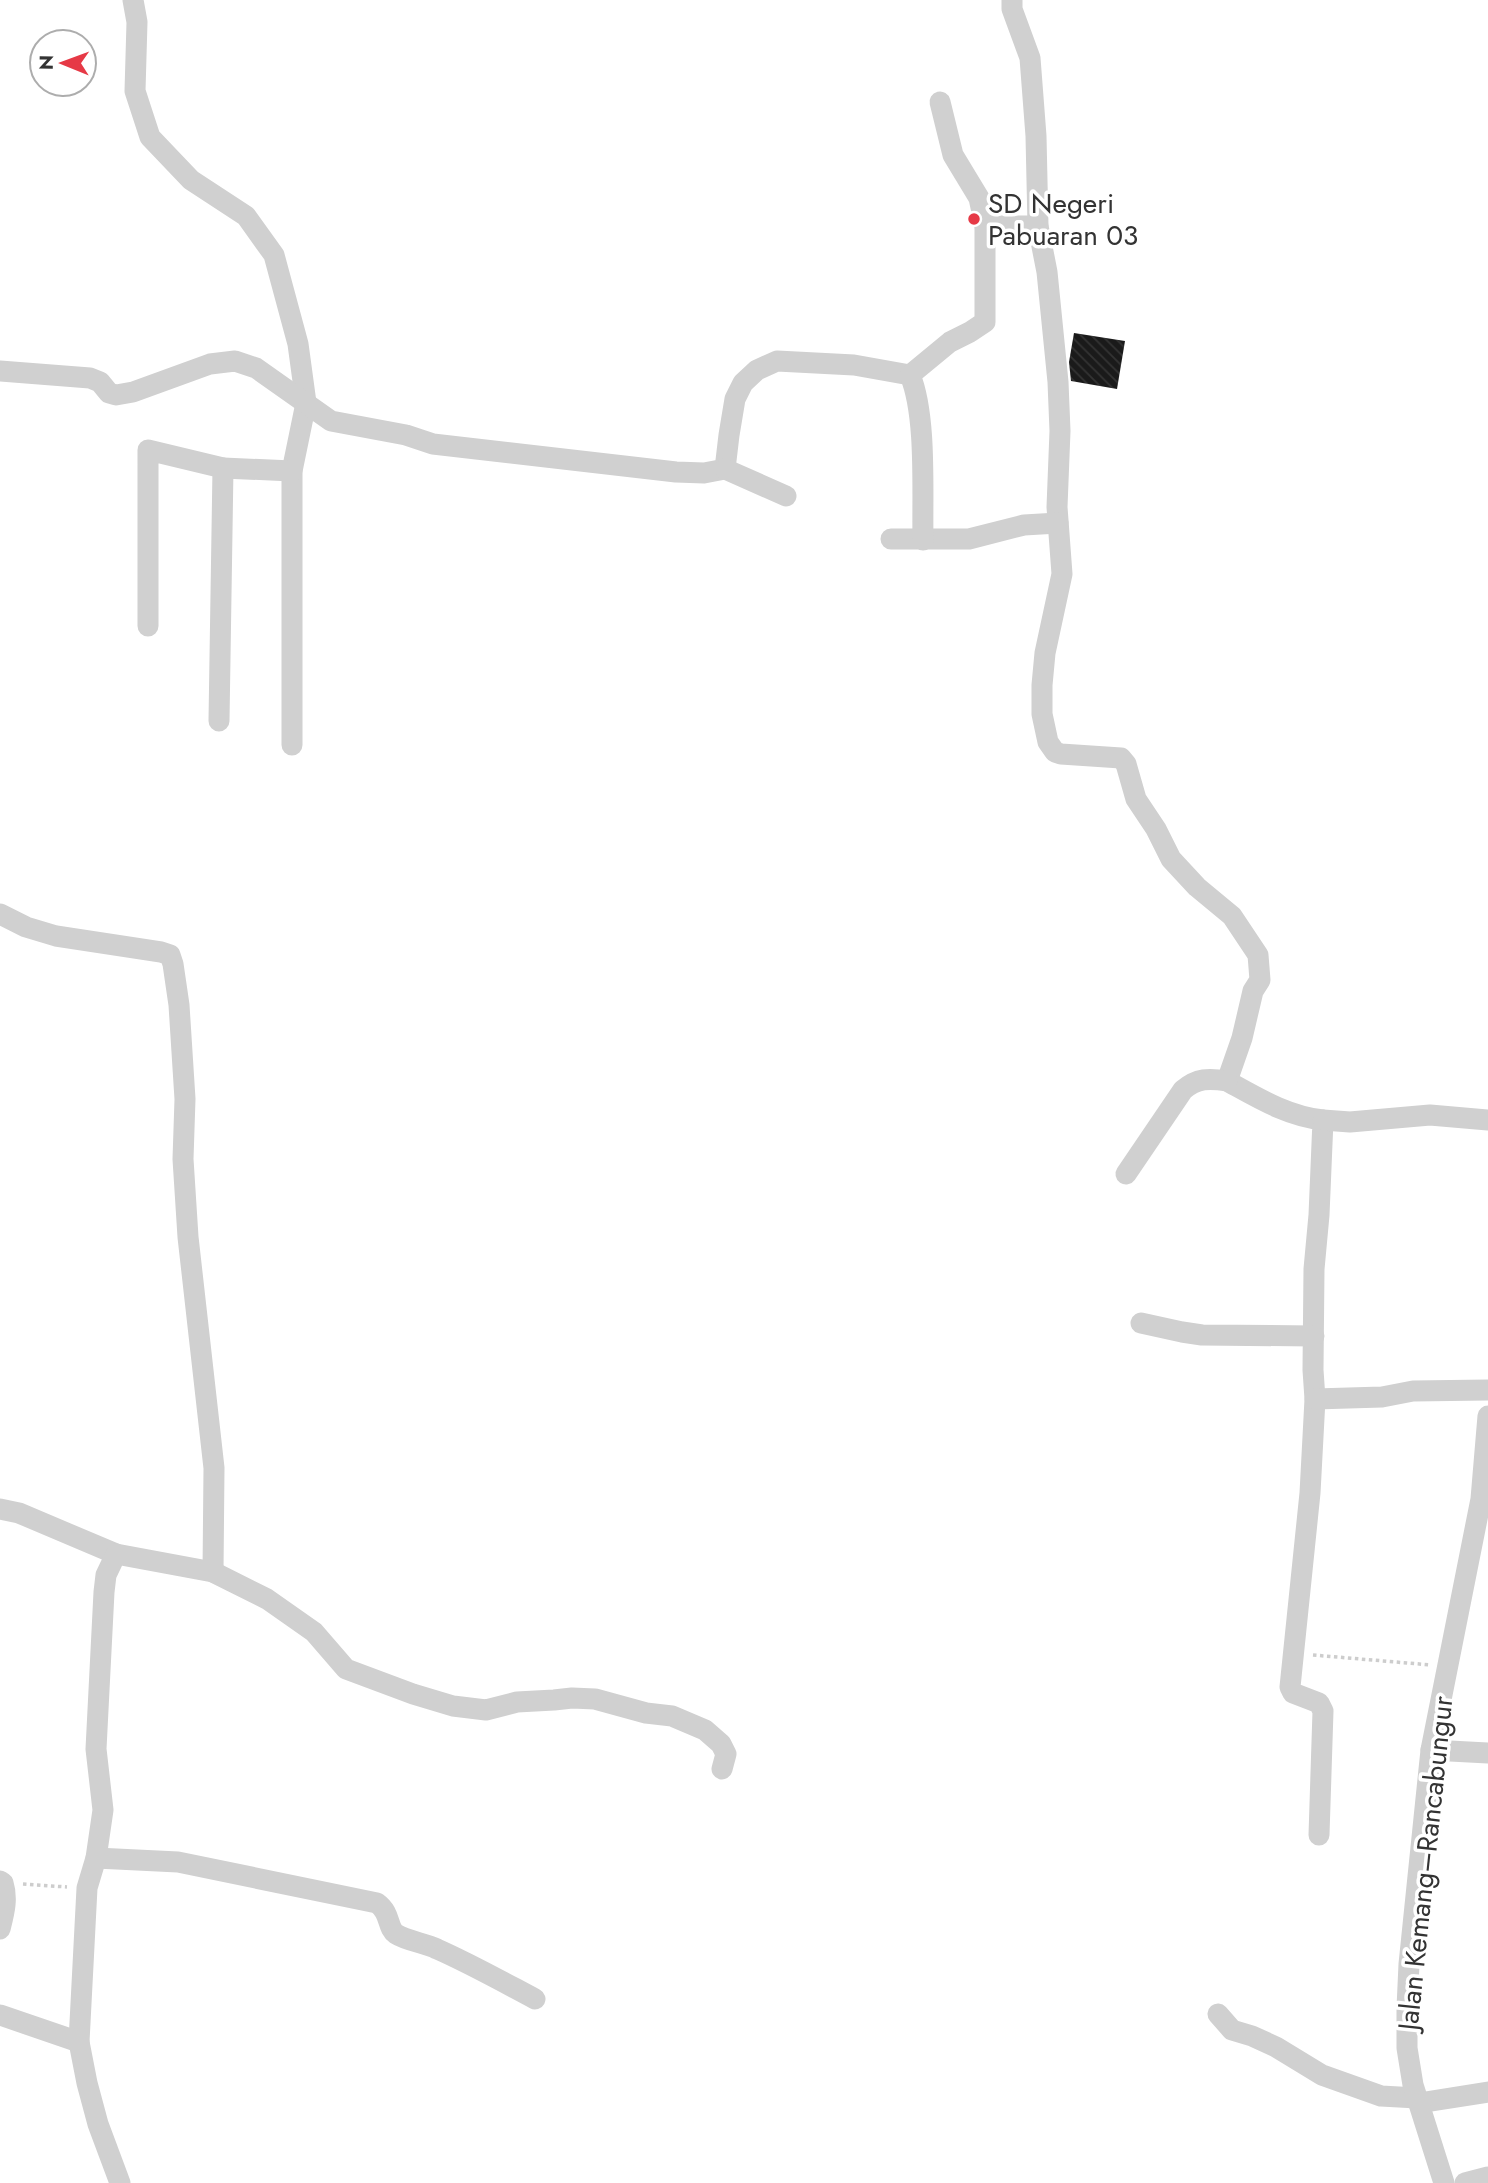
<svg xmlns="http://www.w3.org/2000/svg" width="1488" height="2183" font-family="Jost,sans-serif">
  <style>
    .building { fill: url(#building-back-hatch) }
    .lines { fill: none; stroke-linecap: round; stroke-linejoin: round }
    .path { stroke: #cdcdcd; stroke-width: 3.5; stroke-dasharray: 3.5 3.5; stroke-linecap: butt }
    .minor { stroke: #d0d0d0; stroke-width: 21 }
    .poi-dot { fill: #e63946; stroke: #fff; stroke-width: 2.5 }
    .labels { text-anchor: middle; stroke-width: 7; stroke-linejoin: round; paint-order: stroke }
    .poi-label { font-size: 28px; fill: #333; stroke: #fff; text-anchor: start }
    .street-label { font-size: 28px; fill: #333; stroke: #fff }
  </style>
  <defs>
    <pattern id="building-back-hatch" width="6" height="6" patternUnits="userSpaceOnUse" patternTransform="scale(1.75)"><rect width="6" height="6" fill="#1a1a1a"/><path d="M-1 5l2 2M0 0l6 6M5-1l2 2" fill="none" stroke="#333"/></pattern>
  </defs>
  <rect width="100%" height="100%" fill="#fff"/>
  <path class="building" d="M1074 333 1125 341 1117 389 1071 381 1069 362Z"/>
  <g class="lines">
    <g class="path">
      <path d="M1313 1655 1431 1665"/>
      <path d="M23 1884 67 1887"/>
    </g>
    <g class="minor">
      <path d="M133 0 137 22 135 91 150 137 191 180 246 216 274 255 298 344 306 403 292 471V745"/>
      <path d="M1012 0V9L1030 58 1036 136 1038 226 1047 272 1058 382 1060 431 1057 507 1062 574 1045 653 1042 685V714L1048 742 1055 752 1061 754 1121 758 1126 764 1136 799 1156 829 1171 859 1197 887 1232 916 1258 955 1260 980 1253 991 1242 1038 1227 1081C1258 1098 1287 1116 1323 1120L1319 1215 1314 1269 1313 1370 1315 1399 1310 1493 1290 1687 1293 1693 1319 1703 1323 1711 1319 1835"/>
      <path d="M940 102 953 155 979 198 985 226"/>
      <path d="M0 371 90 378 100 382 109 393 116 395 133 392 210 364 235 361 256 368 331 421 406 435 433 444 676 472 704 473 725 469 729 435 735 399 743 383 757 370 777 361 854 365 910 375"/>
      <path d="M725 469 786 496"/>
      <path d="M891 539H969L1024 525 1058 523"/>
      <path d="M923 540C922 494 927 416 910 375L950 342 970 332 985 322V226H1038"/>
      <path d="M148 626V450L223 468"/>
      <path d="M219 721 223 468 292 471"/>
      <path d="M0 914 26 927 56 936 161 952 170 955 173 964 179 1005 185 1099 183 1159 188 1237 214 1468 213 1572"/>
      <path d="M1323 1120 1350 1122 1430 1115 1488 1120"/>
      <path d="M1126 1174 1183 1090C1197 1078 1209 1078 1227 1081"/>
      <path d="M1141 1323 1182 1332 1202 1335 1314 1336"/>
      <path d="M1315 1399 1382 1397 1413 1391 1488 1390"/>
      <path d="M0 1509 19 1513 116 1554"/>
      <path d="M1431 1750 1488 1753"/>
      <path d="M96 1858 178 1862 377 1903C391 1913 387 1928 396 1934 407 1941 425 1943 437 1949 471 1964 503 1982 535 1999"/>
      <path d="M0 1881 3 1883C8 1899 4 1913 0 1929"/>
      <path d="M1218 2014 1232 2030 1252 2036 1276 2047 1322 2075 1381 2096 1417 2098"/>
      <path d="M0 2015 79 2042"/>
      <path d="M1419 2103 1488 2092"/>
      <path d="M120 2183 98 2124 87 2083 79 2042 87 1888 96 1858 103 1810 96 1749 104 1592 106 1575 116 1554 213 1572 267 1599 314 1632 346 1669 413 1694 453 1706 486 1710 517 1702 554 1700 572 1698 595 1699 646 1713 672 1716 705 1730 721 1744 726 1754 722 1769"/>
      <path d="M1444 2183 1413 2085 1407 2048V2008L1409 1964 1431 1750 1481 1499 1488 1416"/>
      <path d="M1465 2183 1488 2177"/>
    </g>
  </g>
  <circle class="poi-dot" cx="974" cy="219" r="7"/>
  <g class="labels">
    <g class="poi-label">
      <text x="988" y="213">SD Negeri<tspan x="988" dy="32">Pabuaran 03</tspan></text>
    </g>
    <g class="street-label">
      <text transform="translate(1425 1863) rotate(-84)" y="10">Jalan Kemang–Rancabungur</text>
    </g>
  </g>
  <g transform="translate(63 63) rotate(271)"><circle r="33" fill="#ffffff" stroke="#adadad" stroke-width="2"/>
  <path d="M0-5L12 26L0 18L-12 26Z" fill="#e63946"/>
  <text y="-10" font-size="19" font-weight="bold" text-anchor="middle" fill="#333333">N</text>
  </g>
</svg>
